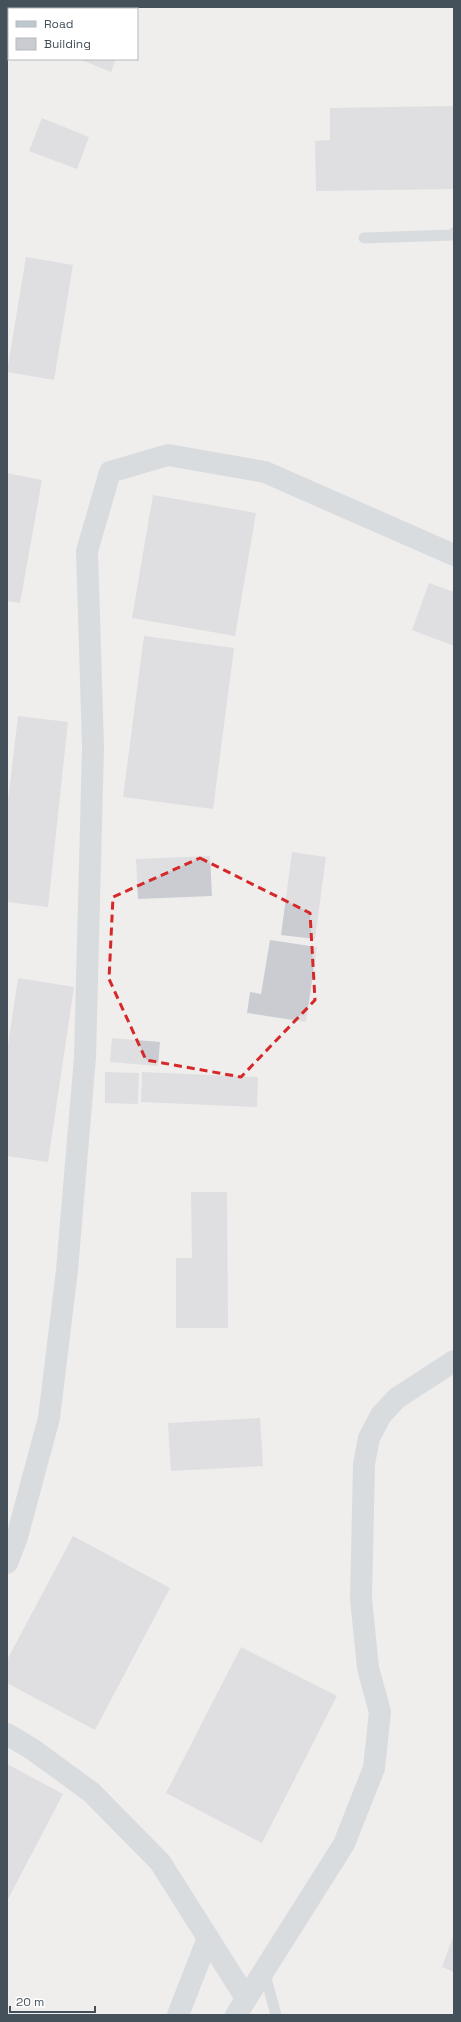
<svg xmlns="http://www.w3.org/2000/svg" width="461" height="2022" font-family="'Space Grotesk',sans-serif">
  <style>
    .building { fill: #caccd2 }
    .lines { fill: none; stroke-linecap: round; stroke-linejoin: round }
    .service { stroke: #bdc8cf; stroke-width: 11 }
    .minor { stroke: #bdc8cf; stroke-width: 22 }
    .marked { fill: none; stroke: #d62828; stroke-width: 3; stroke-dasharray: 8 5; stroke-linejoin: round }
  </style>
  <rect width="100%" height="100%" fill="#f0eded"/>
  <g class="building">
    <path d="M80 7H137V9H79Z"/>
    <path d="M79 59H116L111 72Z"/>
    <path d="M454 106V189L316 191 315 141 330 140V108Z"/>
    <path d="M42 118 89 137 77 169 29 151Z"/>
    <path d="M26 257 73 265 54 380 7 372Z"/>
    <path d="M7 473 42 480 20 603 7 601Z"/>
    <path d="M153 495 256 513 235 636 132 618Z"/>
    <path d="M429 583 454 592V646L412 630Z"/>
    <path d="M144 636 234 648 213 809 123 797Z"/>
    <path d="M18 716 68 722 48 907 7 902V810Z"/>
    <path d="M292 852 326 857 315 939 281 935Z"/>
    <path d="M210 856 212 896 138 899 136 859Z"/>
    <path d="M270 940 317 947 306 1022 247 1013 250 992 261 994Z"/>
    <path d="M18 978 74 987 48 1162 7 1156V1052Z"/>
    <path d="M112 1038 160 1042 158 1066 110 1062Z"/>
    <path d="M105 1072 139 1073 138 1104 105 1103Z"/>
    <path d="M142 1072 258 1077 257 1107 141 1102Z"/>
    <path d="M191 1192H227L228 1328H176V1258H192Z"/>
    <path d="M260 1418 263 1466 171 1471 168 1423Z"/>
    <path d="M73 1536 170 1588 95 1730 7 1683V1660Z"/>
    <path d="M241 1647 337 1696 262 1843 166 1793Z"/>
    <path d="M7 1764 63 1794 7 1901Z"/>
    <path d="M454 1934V1972L442 1967Z"/>
  </g>
  <g class="lines">
    <g class="service">
      <path d="M364 238 453 235 454 233"/>
      <path d="M264 1971 276 2015"/>
    </g>
    <g class="minor">
      <path d="M7 1563 17 1537 49 1418 67 1270 85 1057 93 747 87 551 110 472 168 455 265 472 454 555"/>
      <path d="M7 1734 32 1749 91 1792 160 1862 246 1998"/>
      <path d="M178 2015 208 1938"/>
      <path d="M236 2015 344 1844 374 1768 380 1712 368 1668 361 1599 364 1464 369 1438 381 1415 397 1398 454 1361"/>
    </g>
  </g>
  <path d="M0 0H461V2022H0ZM200 858 310 913 315 1000 241 1077 146 1060 109 979 113 897Z" fill="#f0eded" fill-opacity=".55" fill-rule="evenodd"/>
  <path class="marked" d="M200 858 310 913 315 1000 241 1077 146 1060 109 979 113 897Z"/>
  <rect width="461" height="2022" fill="none" stroke="#45515a" stroke-width="16"/>
  <rect x="8" y="8" width="130" height="52" fill="#ffffff" stroke="#b5b9bd"/>
  <rect x="16" y="21" width="20" height="6" fill="#bdc8cf" stroke="#b5b9bd"/>
  <text x="44" y="28" font-size="12" fill="#45515a">Road</text>
  <rect x="16" y="38" width="20" height="12" fill="#caccd2" stroke="#b5b9bd"/>
  <text x="44" y="48" font-size="12" fill="#45515a">Building</text>
  <path d="M10 2006v6h85v-6" fill="none" stroke="#45515a" stroke-width="2"/>
  <text x="16" y="2006" font-size="12" fill="#45515a" stroke="#ffffff" stroke-width="3" paint-order="stroke">20 m</text>
</svg>
